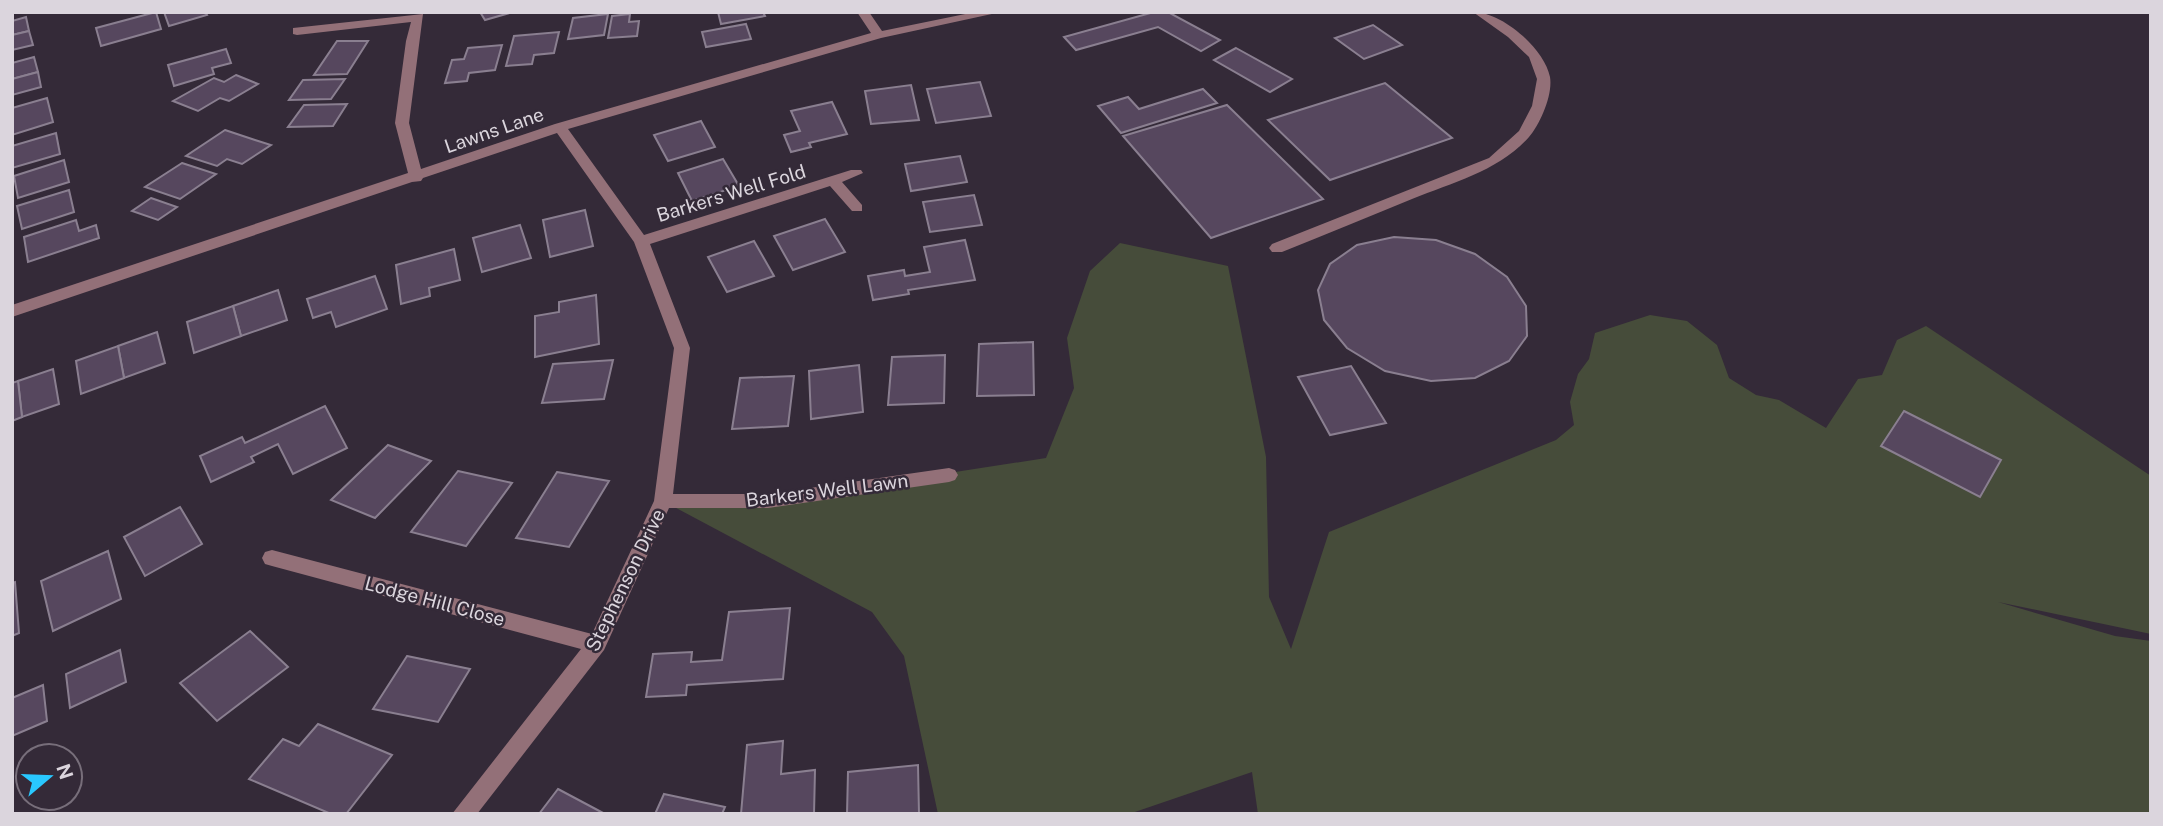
<svg xmlns="http://www.w3.org/2000/svg" width="2163" height="826" font-family="'Public Sans',sans-serif">
  <style>
    .green { fill: #464c3a }
    .building { fill: #56475e; stroke: #8a7f90; stroke-width: 2 }
    .lines { fill: none; stroke-linecap: round; stroke-linejoin: round }
    .minor { fill: #937078; fill-rule: evenodd }
    .labels { text-anchor: middle; stroke-width: 5; stroke-linejoin: round; paint-order: stroke }
    .street-label { font-size: 19px; fill: #dbd5dd; stroke: #342a38 }
  </style>
  <rect width="100%" height="100%" fill="#342a38"/>
  <path class="green" d="M1120 243 1228 266 1266 457 1269 597 1291 649 1329 532 1556 440 1574 425 1570 402 1578 374 1589 359 1595 333 1650 315 1687 321 1717 345 1729 378 1756 395 1779 400 1826 428 1858 379 1882 375 1897 340 1926 326 2151 476V634L1998 602 2115 636 2151 641V814H1258L1252 772 1129 814H938L904 656 872 612 663 501H768L1046 458 1074 388 1067 338 1090 271Z"/>
  <g class="building">
    <path d="M156 12 161 29 101 46 96 28Z"/>
    <path d="M164 12H205L207 15 169 26Z"/>
    <path d="M480 12H513L485 20Z"/>
    <path d="M718 12H763L765 16 721 24Z"/>
    <path d="M1154 12H1168L1220 40 1201 51 1158 27 1076 50 1064 37Z"/>
    <path d="M608 14 604 35 568 39 573 18Z"/>
    <path d="M630 14 629 22 639 21 637 36 608 38 612 16Z"/>
    <path d="M26 17 29 31 12 35V21Z"/>
    <path d="M746 24 751 39 706 47 702 32Z"/>
    <path d="M1373 25 1402 45 1364 59 1335 38Z"/>
    <path d="M29 31 33 45 12 50V35Z"/>
    <path d="M559 32 554 53 534 55 532 64 506 66 514 36Z"/>
    <path d="M337 41H368L347 74 314 75Z"/>
    <path d="M502 45 495 70 469 73 467 81 445 83 452 60 464 59 468 48Z"/>
    <path d="M1236 48 1292 79 1270 92 1214 60Z"/>
    <path d="M226 49 231 63 212 68 214 74 174 86 168 65Z"/>
    <path d="M34 57 38 72 12 79V63Z"/>
    <path d="M38 72 41 87 12 95V79Z"/>
    <path d="M236 75 258 84 229 101 220 98 198 111 173 101 214 78 224 82Z"/>
    <path d="M345 79 331 99 289 100 303 80Z"/>
    <path d="M980 82 991 116 936 123 927 89Z"/>
    <path d="M1385 83 1452 138 1330 180 1268 120Z"/>
    <path d="M911 85 919 120 871 124 865 91Z"/>
    <path d="M1203 89 1217 103 1121 133 1098 106 1128 97 1139 109Z"/>
    <path d="M47 98 53 122 12 135V108Z"/>
    <path d="M832 102 847 134 809 143 811 147 791 152 784 135 800 131 791 111Z"/>
    <path d="M347 104 333 126 288 127 304 105Z"/>
    <path d="M1227 105 1323 199 1211 238 1123 136Z"/>
    <path d="M701 121 715 147 668 161 654 135Z"/>
    <path d="M225 130 255 140 271 145 242 164 227 159 217 166 186 156Z"/>
    <path d="M56 133 60 154 12 168V146Z"/>
    <path d="M960 156 967 182 911 191 905 164Z"/>
    <path d="M723 159 739 186 692 201 678 173Z"/>
    <path d="M64 160 69 182 18 198 14 176Z"/>
    <path d="M182 163 216 174 180 199 145 187Z"/>
    <path d="M69 190 74 212 22 229 17 206Z"/>
    <path d="M974 195 982 225 930 232 923 202Z"/>
    <path d="M151 198 177 207 158 220 132 211Z"/>
    <path d="M585 210 593 246 550 257 543 220Z"/>
    <path d="M825 219 845 252 793 270 774 236Z"/>
    <path d="M76 220 79 231 96 225 99 238 28 262 24 237Z"/>
    <path d="M520 225 531 258 482 272 473 238Z"/>
    <path d="M1394 237 1436 240 1475 254 1507 277 1526 306 1527 336 1509 361 1475 378 1431 381 1385 371 1347 348 1324 320 1318 290 1330 264 1357 245Z"/>
    <path d="M965 240 975 280 908 290 909 294 873 300 868 276 904 270 905 276 930 272 924 247Z"/>
    <path d="M754 241 774 276 727 292 708 257Z"/>
    <path d="M454 249 460 280 429 288 430 296 401 304 396 265Z"/>
    <path d="M375 276 387 309 336 327 331 312 313 318 307 299Z"/>
    <path d="M278 290 287 320 241 336 233 306Z"/>
    <path d="M596 295 599 344 535 357V316L559 312V302Z"/>
    <path d="M233 306 241 336 194 353 187 322Z"/>
    <path d="M157 332 165 363 124 378 118 346Z"/>
    <path d="M1033 342 1034 395 977 396 979 344Z"/>
    <path d="M118 346 124 378 81 394 76 361Z"/>
    <path d="M945 355 944 403 888 405 892 357Z"/>
    <path d="M613 360 604 399 542 403 553 364Z"/>
    <path d="M859 365 863 412 811 419 809 371Z"/>
    <path d="M1351 366 1386 423 1330 435 1298 377Z"/>
    <path d="M53 369 59 404 22 417 18 381Z"/>
    <path d="M794 376 788 426 732 429 740 378Z"/>
    <path d="M18 381 22 417 12 421V383Z"/>
    <path d="M325 406 347 448 293 474 278 444 251 457 254 462 211 482 200 456 242 437 245 443Z"/>
    <path d="M1904 411 2001 460 1980 497 1881 446Z"/>
    <path d="M388 445 431 461 375 518 331 500Z"/>
    <path d="M458 471 512 483 466 546 411 532Z"/>
    <path d="M557 472 609 481 569 547 516 538Z"/>
    <path d="M180 507 202 544 145 576 124 537Z"/>
    <path d="M108 551 121 599 53 631 41 581Z"/>
    <path d="M15 582 19 633 12 636V583Z"/>
    <path d="M790 608 783 679 687 685 686 695 646 697 653 654 692 652 691 662 722 660 729 612Z"/>
    <path d="M250 631 288 667 217 721 180 683Z"/>
    <path d="M120 650 126 682 70 708 66 674Z"/>
    <path d="M407 656 470 669 438 722 373 709Z"/>
    <path d="M43 685 47 721 12 736V698Z"/>
    <path d="M318 724 392 755 346 814H331L249 779 283 739 299 746Z"/>
    <path d="M783 741 781 774 815 770 814 814H741L747 745Z"/>
    <path d="M918 765 919 814H847L848 772Z"/>
    <path d="M558 789 605 814H539Z"/>
    <path d="M664 794 725 807 722 814H655Z"/>
  </g>
  <g class="lines">
    <g class="minor">
      <path d="M857 12H869L882 31 975 12H1001L881 38 568 129 644 235 851 170H861L863 173 842 182 862 205V211H852L830 186 650 244 690 348 673 494H768L949 468 955 470 958 475 955 480 949 482 768 508H669L604 650 477 814H452L581 649 272 566 265 564 262 558 265 552 272 550 592 634 654 501 674 348 634 242 557 133 423 178 421 181 412 182 12 317V305L408 173 395 123 406 41 411 22 297 35 293 34V28L423 14 409 123 421 169 555 124 871 33Z"/>
      <path d="M1473 12C1502 12 1544 48 1550 77 1553 95 1540 124 1529 137 1498 171 1454 182 1412 199 1369 217 1326 234 1282 252H1272L1269 248 1272 244 1489 158 1519 131 1532 106 1537 79 1529 57 1508 37Z"/>
    </g>
  </g>
  <g class="labels">
    <g class="street-label">
      <text transform="translate(494 130) rotate(-19)" y="7">Lawns Lane</text>
      <text transform="translate(731 193) rotate(-17)" y="7">Barkers Well Fold</text>
      <text transform="translate(827 490) rotate(-7)" y="7">Barkers Well Lawn</text>
      <text transform="translate(625 580) rotate(-64)" y="7">Stephenson Drive</text>
      <text transform="translate(435 601) rotate(15)" y="7">Lodge Hill Close</text>
    </g>
  </g>
  <rect width="2163" height="826" fill="none" stroke="#dbd5dd" stroke-width="28"/>
  <g transform="translate(49 777) rotate(71)"><circle r="33" fill="#342a38" stroke="#776e7a" stroke-width="2"/>
  <path d="M0-5L12 26L0 18L-12 26Z" fill="#29c8ff"/>
  <text y="-10" font-size="19" font-weight="bold" text-anchor="middle" fill="#dbd5dd">N</text>
  </g>
</svg>
